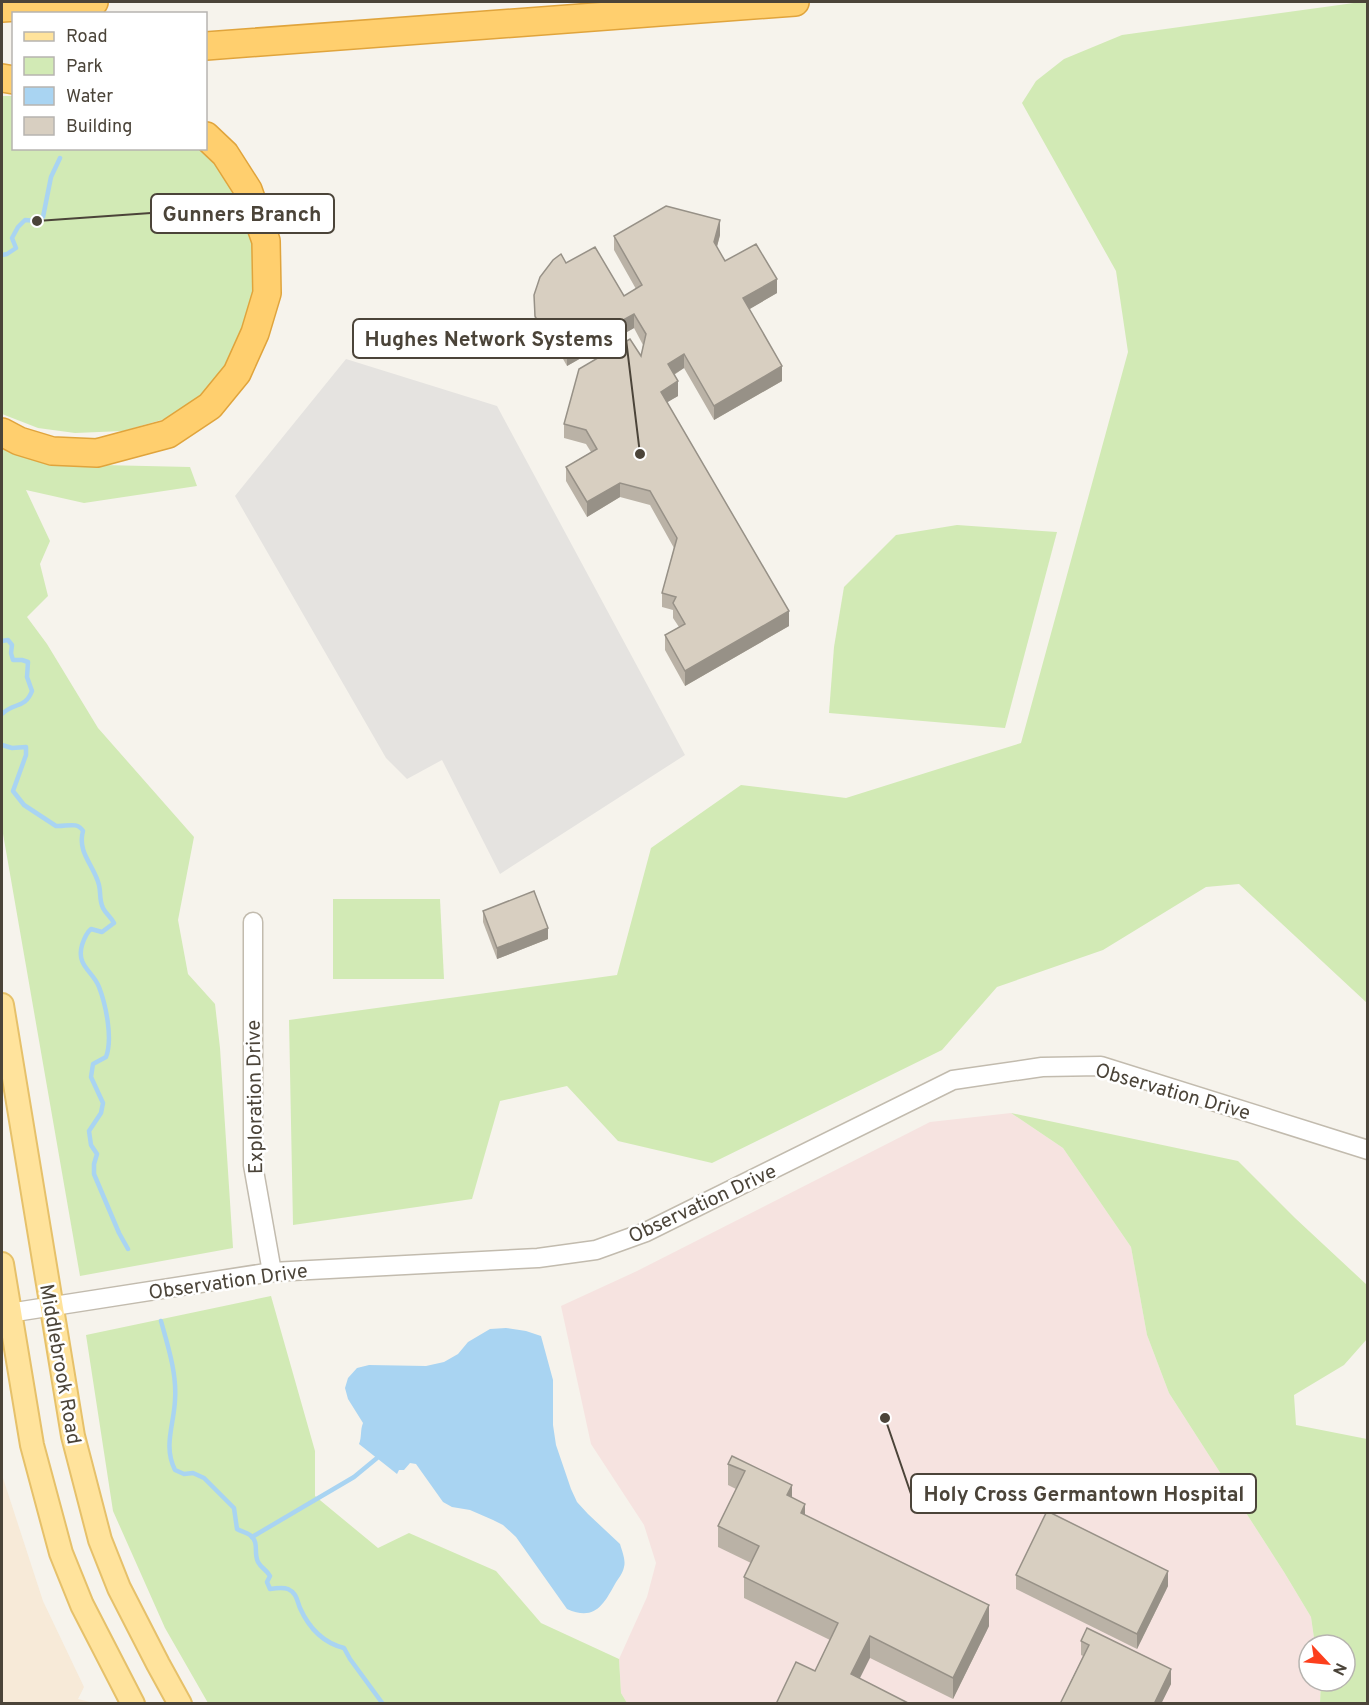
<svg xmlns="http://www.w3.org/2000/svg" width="1369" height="1705" font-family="Overpass,sans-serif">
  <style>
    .commercial { fill: #f7ead8 }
    .medical { fill: #f6e3e0 }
    .green { fill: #d2eab5 }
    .parking { fill: #e5e3e0 }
    .water { fill: #a9d4f2 }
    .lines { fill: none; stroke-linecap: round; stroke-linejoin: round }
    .stream { stroke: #a9d4f2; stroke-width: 4.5 }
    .minor-casing { stroke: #c2bbae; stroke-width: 21 }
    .major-casing { stroke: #e6c16a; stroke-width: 26 }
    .highway-casing { stroke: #e0a43c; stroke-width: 30 }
    .minor { stroke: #fff; stroke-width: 18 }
    .major { stroke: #ffe39c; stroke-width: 22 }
    .highway { stroke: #ffcf6e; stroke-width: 27 }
    .wall { fill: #bab2a6 }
    .shaded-wall { fill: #979187 }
    .building { fill: #d8cfc1; stroke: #979187; stroke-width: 1.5 }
    .labels { text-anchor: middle; stroke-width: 5; stroke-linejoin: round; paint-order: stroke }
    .street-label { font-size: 20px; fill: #4b4439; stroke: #fff }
    .leader { fill: none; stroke: #4b4439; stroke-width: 2 }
    .callout-dot { fill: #4b4439; stroke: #fff; stroke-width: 2 }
    .callout { fill: #fff; stroke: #4b4439; stroke-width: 2 }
    .callout-label { font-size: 21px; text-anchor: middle; font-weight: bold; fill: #4b4439 }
  </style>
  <rect width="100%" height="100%" fill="#f6f3ec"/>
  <path class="commercial" d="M2 1475 43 1601 84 1687 78 1699 94 1703H2Z"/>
  <path class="medical" d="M1011 1113 1063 1148 1131 1247 1147 1335 1169 1393 1284 1572 1311 1617 1315 1645H1309V1681H1321L1320 1703H627L621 1693 619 1659 647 1597 656 1563 644 1525 591 1444 561 1306 637 1271 930 1122Z"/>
  <g class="green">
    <path d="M1361 2H1368L1367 1003 1239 884 1206 887 1103 950 997 987 942 1050 712 1163 618 1141 567 1086 500 1101 472 1199 293 1225 289 1020 617 975 651 848 741 785 846 798 1021 743 1128 352 1116 271 1022 103 1036 81 1064 59 1122 35Z"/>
    <path d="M2 96H13L14 148H206L233 179 255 239V294L249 319 220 380 182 414 123 431 75 433 38 428 2 414Z"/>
    <path d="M2 449 58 464 190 467 197 486 84 503 26 490 50 541 40 564 48 596 27 617 47 644 98 728 194 837 178 920 188 974 215 1004 220 1048 233 1248 80 1276 2 828Z"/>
    <path d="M957 525 1057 532 1005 728 829 713 834 647 844 587 896 535Z"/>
    <path d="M333 899H440L444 979H333Z"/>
    <path d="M1011 1113 1238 1161 1295 1218 1367 1285V1339L1344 1365 1294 1395 1296 1425 1367 1439V1703H1320L1321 1681H1345V1645H1315L1311 1617 1284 1572 1169 1393 1147 1335 1131 1247 1063 1148Z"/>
    <path d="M271 1296 315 1451V1496L378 1548 409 1533 496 1571 541 1623 619 1659 621 1693 627 1703H208L165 1628 113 1511 86 1335Z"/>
  </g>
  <path class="parking" d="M346 359 497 406 685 755 500 874 442 760 407 779 386 758 235 496Z"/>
  <path class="water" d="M506 1328 526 1331 541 1336 553 1380V1425L556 1445 571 1489 577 1502 588 1514 620 1544C622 1551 626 1560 624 1567 623 1573 618 1579 615 1584 603 1606 594 1621 567 1609L516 1537 503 1525 493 1520 470 1510 452 1507 443 1502 416 1464 410 1463 404 1470H399L397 1474 359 1444C362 1437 360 1430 363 1423L348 1399 345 1388 348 1378 357 1368 369 1365 426 1366 444 1362 458 1354 468 1342 490 1329Z"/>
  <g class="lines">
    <g class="stream">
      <path d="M2 255 7 254 16 248 12 238 18 227 25 220 37 221 43 217 51 177 60 158"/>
      <path d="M2 641 8 640 12 645 11 653 13 660H22L28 662 27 677 32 691C25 709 14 702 2 714"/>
      <path d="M2 745 12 748 26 747V755L13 791 24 805 56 826C66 827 77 821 83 831 77 853 94 865 99 885 101 893 99 900 103 908 106 914 111 917 114 923L102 932 91 929C86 933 84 939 82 945 76 966 93 971 99 987 106 1005 113 1039 106 1057L93 1064 91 1077 103 1103 101 1113 89 1131 91 1145 97 1154 94 1164V1174L119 1233 128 1249"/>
      <path d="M161 1321C168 1346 177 1374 175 1400 174 1425 163 1446 175 1470L184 1474 193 1473 204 1478 234 1508 237 1529C242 1532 246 1532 250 1535 260 1543 253 1552 258 1562 261 1568 267 1570 270 1576L267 1582 270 1589C276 1588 283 1587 288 1589 297 1593 297 1601 300 1608 309 1628 324 1643 344 1648L350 1659 383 1704"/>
      <path d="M252 1537 354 1477 377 1458"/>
    </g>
    <defs>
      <g id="minor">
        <path d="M253 922V1165L272 1272"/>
        <path d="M9 1313 272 1272 538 1258 596 1250 646 1232 953 1080 1042 1067 1101 1066 1368 1150"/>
      </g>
      <g id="major">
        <path d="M2 1005 73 1436 100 1540 119 1588 158 1664 180 1704"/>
        <path d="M2 1264 32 1445 61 1553 82 1605 133 1704"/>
      </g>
      <g id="highway">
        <path d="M2 8 94 2"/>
        <path d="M206 46 795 2"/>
        <path d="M2 78 14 80"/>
        <path d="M2 432 19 441 52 451 97 453 168 434 210 406 237 373 255 333 267 293 266 241 248 190 225 154 206 136"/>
      </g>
    </defs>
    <use href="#minor" class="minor-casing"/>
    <use href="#major" class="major-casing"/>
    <use href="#highway" class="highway-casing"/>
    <use href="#minor" class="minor"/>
    <use href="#major" class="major"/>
    <use href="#highway" class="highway"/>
  </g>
  <g class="wall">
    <path d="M720 235 717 247 725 261 777 293 749 309 782 381 714 420 684 368 674 375 678 396 667 402 789 626 685 686 665 650V635L679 627 673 618V610L662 607V593L674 548 650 505 620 497 587 517 566 481V467L591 452 586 444 564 438V424L641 356 643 345 634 328 567 366 558 350 552 354 547 353 535 331 534 295 566 263 624 296 636 289 614 250V236Z"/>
    <path d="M483 911 548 939 497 959 483 922Z"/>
    <path d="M732 1456 792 1498 805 1515 989 1626 953 1699 870 1658 815 1671 830 1640 744 1598V1577L751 1563 718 1547V1526L736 1489 728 1485V1464Z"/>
    <path d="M1016 1575 1168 1586 1137 1649 1016 1589Z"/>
    <path d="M1081 1641 1171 1684 1161 1704H1060L1083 1656 1081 1655Z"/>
  </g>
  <g class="shaded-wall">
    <path d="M720 220V235L714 257V242Z"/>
    <path d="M777 279V293L743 313V298Z"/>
    <path d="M634 314V328L567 366V351Z"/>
    <path d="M558 335V350L552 354V339Z"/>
    <path d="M684 354V368L668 378V364Z"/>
    <path d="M782 366V381L714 420V406Z"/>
    <path d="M678 381V396L661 406V392Z"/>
    <path d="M620 483V497L587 517V502Z"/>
    <path d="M789 611V626L685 686V671Z"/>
    <path d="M548 928V939L497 959V948Z"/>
    <path d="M792 1485V1506L787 1495Z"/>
    <path d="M805 1504V1526L801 1513Z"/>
    <path d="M1168 1571V1586L1137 1649V1634Z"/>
    <path d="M989 1605V1626L953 1699V1678Z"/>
    <path d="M870 1636V1658L851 1696V1674Z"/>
    <path d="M1171 1669V1684L1161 1704H1154Z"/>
  </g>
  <g class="building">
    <path d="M666 206 720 220 714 242 725 261 756 244 777 279 743 298 782 366 714 406 684 354 668 364 678 381 661 392 789 611 685 671 665 635 685 624 673 603 676 597 662 593 677 538 650 491 620 483 587 502 566 467 597 449 586 430 564 424 579 369 630 339 641 356 646 334 634 314 567 351 558 335 552 339 547 338 535 316 534 295 540 277 553 260 561 254 566 263 595 247 624 296 642 285 614 236Z"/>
    <path d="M534 891 548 928 497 948 483 911Z"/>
    <path d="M732 1456 792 1485 787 1495 805 1504 801 1513 989 1605 953 1678 870 1636 851 1674 910 1704H776L796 1662 815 1671 838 1623 744 1577 759 1546 718 1526 745 1471 728 1464Z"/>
    <path d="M1047 1511 1168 1571 1137 1634 1016 1575Z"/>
    <path d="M1087 1628 1171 1669 1154 1704H1060L1089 1645 1081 1641Z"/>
  </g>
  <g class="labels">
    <g class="street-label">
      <text transform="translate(1173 1091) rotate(16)" y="7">Observation Drive</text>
      <text transform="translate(254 1097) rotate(-91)" y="7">Exploration Drive</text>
      <text transform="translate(702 1203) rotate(-25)" y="7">Observation Drive</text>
      <text transform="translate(228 1281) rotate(-8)" y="7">Observation Drive</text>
      <text transform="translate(61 1364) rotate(80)" y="7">Middlebrook Road</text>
    </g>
  </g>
  <path class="leader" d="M37 221L151 213M640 454L626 339M885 1418L911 1494"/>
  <g class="callout-dot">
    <circle cx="37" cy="221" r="6"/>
    <circle cx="640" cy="454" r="6"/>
    <circle cx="885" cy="1418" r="6"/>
  </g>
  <g class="callout">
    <rect x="151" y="194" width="183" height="39" rx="6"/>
    <rect x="353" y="319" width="273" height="39" rx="6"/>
    <rect x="911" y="1474" width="345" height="39" rx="6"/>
  </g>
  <g class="callout-label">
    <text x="242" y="221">Gunners Branch</text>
    <text x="489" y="346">Hughes Network Systems</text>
    <text x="1084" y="1501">Holy Cross Germantown Hospital</text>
  </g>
  <rect width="1369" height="1705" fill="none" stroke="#4b4439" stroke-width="6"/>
  <rect x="12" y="12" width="195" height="138" fill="#ffffff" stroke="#b7b4b0" stroke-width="1.5"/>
  <rect x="24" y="32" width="30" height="9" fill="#ffe39c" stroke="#b7b4b0" stroke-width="1.5"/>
  <text x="66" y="42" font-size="18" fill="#4b4439">Road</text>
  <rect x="24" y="57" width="30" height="18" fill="#d2eab5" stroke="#b7b4b0" stroke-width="1.5"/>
  <text x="66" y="72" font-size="18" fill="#4b4439">Park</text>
  <rect x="24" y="87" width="30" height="18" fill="#a9d4f2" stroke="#b7b4b0" stroke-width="1.5"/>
  <text x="66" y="102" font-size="18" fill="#4b4439">Water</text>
  <rect x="24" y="117" width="30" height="18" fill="#d8cfc1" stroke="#b7b4b0" stroke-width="1.5"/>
  <text x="66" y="132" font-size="18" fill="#4b4439">Building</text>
  <g transform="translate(1327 1663) rotate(116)"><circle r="28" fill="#ffffff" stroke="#b7b4b0" stroke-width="1.5"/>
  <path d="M0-4.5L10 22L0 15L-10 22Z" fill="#fc3f1d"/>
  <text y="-9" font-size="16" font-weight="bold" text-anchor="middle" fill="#4b4439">N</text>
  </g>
</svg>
